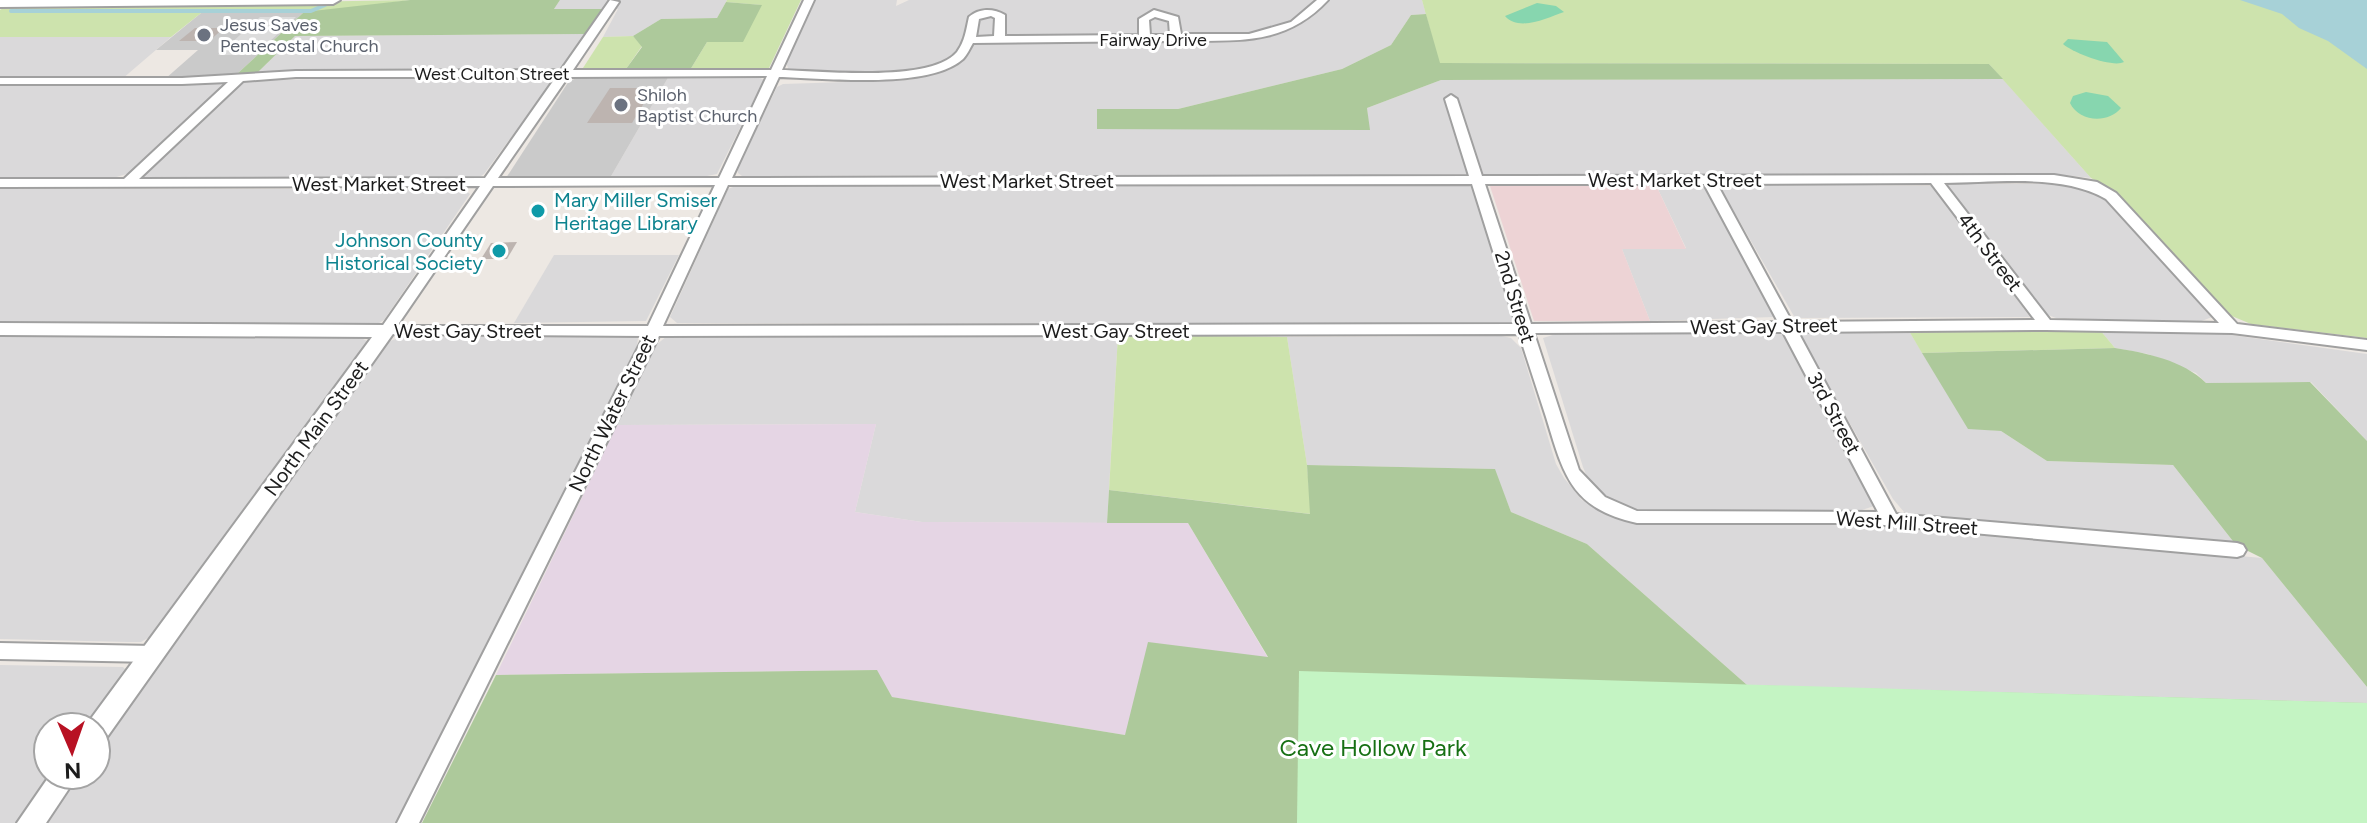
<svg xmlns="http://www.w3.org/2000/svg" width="2367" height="823" font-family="Figtree,sans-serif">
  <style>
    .residential { fill: #dad9da }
    .commercial { fill: #edd3d5 }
    .industrial { fill: #e5d5e4 }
    .religious { fill: #cacaca }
    .grass { fill: #cde3ad }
    .forest { fill: #adc99b }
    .park { fill: #c4f4c3 }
    .pitch { fill: #87d6af }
    .parking { fill: #dcdcdc }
    .water { fill: #a7d1d7 }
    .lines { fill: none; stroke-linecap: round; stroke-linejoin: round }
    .stream { stroke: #a7d1d7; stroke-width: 4 }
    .building { fill: #bdb4b0 }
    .minor-casing { stroke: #a0a0a0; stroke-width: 4 }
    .tertiary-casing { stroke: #a0a0a0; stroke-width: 4 }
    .minor { fill: #fff; fill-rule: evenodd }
    .tertiary { fill: #fff; fill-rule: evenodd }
    .worship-dot { fill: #6b7280; stroke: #fff; stroke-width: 3 }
    .culture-dot { fill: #0f9aa8; stroke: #fff; stroke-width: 3 }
    .labels { text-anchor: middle; stroke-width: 6; stroke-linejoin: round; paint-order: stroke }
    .far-worship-label { font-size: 18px; fill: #5b616d; stroke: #fff; text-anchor: start }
    .far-street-label { font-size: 18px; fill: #1c1c1c; stroke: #fff }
    .street-label { font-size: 20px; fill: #1c1c1c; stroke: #fff }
    .culture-label { font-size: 20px; fill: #0d838f; stroke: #fff; text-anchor: start }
    .near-park-label { font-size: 24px; fill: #177014; stroke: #fff }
  </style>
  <rect width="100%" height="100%" fill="#ede8e3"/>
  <g class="residential">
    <path d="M560 0H727L717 18 661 19 633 36 603 37 618 9H554Z"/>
    <path d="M816 0H897L896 6 909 0H1422L1426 14 1411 15 1391 45 1342 69 1178 109H1098L1369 130 1367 108 1441 80 2003 79 2091 178 2055 174 742 176 738 173 737 169 777 87 783 84 909 80 941 71 933 66 901 72 789 71 786 62Z"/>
    <path d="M585 34 564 66 554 70 257 73 295 36Z"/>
    <path d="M0 37H171L122 79 0 78Z"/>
    <path d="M550 76 554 79 484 174 478 178 146 180 143 176 246 80Z"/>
    <path d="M669 76H757L764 80 717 174 702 177 610 178Z"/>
    <path d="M0 83H224L226 84 130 173 113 178H0Z"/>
    <path d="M1655 183H1699L1708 189 1775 313 1774 317 1650 321 1622 249 1686 248Z"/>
    <path d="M1726 183 1933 186 2030 317 1795 318 1720 187Z"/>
    <path d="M1460 184 1473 187 1515 318 1509 325 677 323 670 317 728 189 738 185Z"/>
    <path d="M1953 184H2063L2078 186 2105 196 2211 311 2212 317 2199 322 2056 318 2048 315 2040 310 1947 188V185Z"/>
    <path d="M0 189H463L470 194 384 320 374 326 0 325Z"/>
    <path d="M554 255H679L646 321 514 323Z"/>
    <path d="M2100 330 2217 333 2367 354V441L2311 382 2206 383 2196 373 2148 354 2115 348Z"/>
    <path d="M1771 331 1786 335 1875 500 1874 506 1856 512 1638 513 1606 501 1589 482 1583 467 1543 338 1556 334Z"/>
    <path d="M1807 331H1909L1968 428 2001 431 2047 461 2173 465 2236 545 1917 516 1904 512 1893 499 1801 338V334Z"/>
    <path d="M0 334 359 337 367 341 160 631 141 642H128L0 639Z"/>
    <path d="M1118 335 1107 523 922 522 855 512 876 424 617 425 656 345 667 336Z"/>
    <path d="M632 336 638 338 637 346 399 823H45L79 775H96V752L390 341 402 337Z"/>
    <path d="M1502 336 1511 338 1521 348 1556 464 1564 478 1582 500 1617 518 1639 522 1854 521 2262 558 2367 687V703L1747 685 1587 544 1511 512 1494 469 1307 465 1287 337Z"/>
    <path d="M0 665 123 667 127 671 90 727H48V775H54L18 823H0Z"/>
  </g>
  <path class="commercial" d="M1655 183 1686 249H1622L1650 321H1534L1490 186Z"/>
  <path class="industrial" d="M876 424 855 512 922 522 1188 523 1268 658 1125 735 891 697 876 670 496 675 617 425Z"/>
  <g class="religious">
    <path d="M304 12 237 74 165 79 198 50H156L201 13Z"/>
    <path d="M583 76H669L610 178H506L569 81Z"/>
  </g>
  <g class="grass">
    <path d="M410 0 324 12 201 13 171 37H0V10L5 7Z"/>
    <path d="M727 0H801L769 68 751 71 690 70 707 42 761 5 726 2Z"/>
    <path d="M1422 0H2367V338L2251 324 2227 314 2117 193 2091 178 1989 64 1439 63Z"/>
    <path d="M633 36 642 46 626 69 583 68 603 37Z"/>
    <path d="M2100 330 2115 348 1922 353 1909 331Z"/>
    <path d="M1118 335 1287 337 1307 465 1311 514 1109 490Z"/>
  </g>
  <g class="forest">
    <path d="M410 0H560L554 9H602L585 34 295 36 257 73 237 74 304 12Z"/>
    <path d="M726 2 762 5 743 42H707L690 70 626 69 642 47 633 36 661 19 717 18Z"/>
    <path d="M1426 14 1440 63 1989 64 2003 79 1441 80 1367 108 1370 130 1097 129V109H1178L1342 69 1391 45 1411 15Z"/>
    <path d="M2115 348C2146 353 2183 360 2206 383L2310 382 2367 441V687L2262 558 2236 545 2173 465 2047 461 2001 431 1968 429 1922 353Z"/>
    <path d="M1307 465 1495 469 1511 512 1587 544 1747 685 2367 703V823H422L496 675 877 670 892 697 1125 735 1148 642 1268 657 1188 523H1107L1109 490 1310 514Z"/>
  </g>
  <path class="park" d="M1299 671 2367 703V823H1297Z"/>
  <g class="pitch">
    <path d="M1537 3 1556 6 1564 12C1547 18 1519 32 1505 16Z"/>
    <path d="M2068 39 2107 42 2124 62C2113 68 2073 53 2063 44Z"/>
    <path d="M2086 92 2108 96 2121 108C2108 124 2079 122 2070 103L2073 96Z"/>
  </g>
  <path class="parking" d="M260 17H296L255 55H218Z"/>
  <path class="water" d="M2240 0H2367V69L2328 41 2299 28 2282 14Z"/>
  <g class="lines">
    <path class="stream" d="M11 11H311L325 5"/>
  </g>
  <g class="building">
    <path d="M195 28H224L209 41H179Z"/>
    <path d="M610 88H653L632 123H587Z"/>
    <path d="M517 242 507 259H481L491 243Z"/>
  </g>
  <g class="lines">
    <defs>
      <g id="minor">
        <path d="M610 0 619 2 573 70H771L804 0H814L782 70C821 71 931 83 957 52 965 41 966 30 969 17 979 8 993 8 1005 15V36L1139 35V19L1154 10 1178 17 1181 34H1249L1291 22 1317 0H1328C1285 46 1239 40 1181 41L1176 43 1171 41 973 43C970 48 967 55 963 59 929 90 823 78 779 77L732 178 1469 176 1445 99 1451 95 1457 99 1482 176 2054 175 2097 182 2116 193 2237 324 2367 340V350L2232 333 2046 330 1798 332 1896 514 2237 543 2243 545 2246 550 2243 555 2237 557 1862 523H1637C1571 508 1564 476 1546 417 1537 389 1528 362 1519 334L659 336 419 823H397L644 336 381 334 379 331 381 328 480 186 0 187V179H124L228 82 182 84H0V78H182L296 71 561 70ZM991 16 995 18 994 36 976 37 979 19ZM1155 17 1169 21 1170 35H1150L1149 20ZM767 76 719 178H498L568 77ZM296 77H556L485 178 139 179 243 81ZM1931 183 2035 320 1792 322 1717 184ZM1944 183C1994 183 2062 173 2106 199L2219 323 2050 320ZM1472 184 1516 324 663 326 728 185ZM1485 184H1704L1778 322 1531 324ZM715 185 648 326H397L493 186ZM1783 332 1878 512 1637 511 1605 497 1579 470 1534 333Z"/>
        <path d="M0 643 153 646 160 648 163 654 160 660 153 662 0 659Z"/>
      </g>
      <g id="tertiary">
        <path d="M0 0H340L333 4 0 7Z"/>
        <path d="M0 323 386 325 395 331 105 740 96 743V727H86L87 724 372 337 0 335Z"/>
        <path d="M50 775H78L46 823H17Z"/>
      </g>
    </defs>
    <use href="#minor" class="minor-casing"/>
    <use href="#tertiary" class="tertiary-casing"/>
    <use href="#minor" class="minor"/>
    <use href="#tertiary" class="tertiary"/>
  </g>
  <g class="worship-dot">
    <circle cx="204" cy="35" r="8"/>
    <circle cx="621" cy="105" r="8"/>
  </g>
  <g class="culture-dot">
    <circle cx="538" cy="211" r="8"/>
    <circle cx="499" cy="251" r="8"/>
  </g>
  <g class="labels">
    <g class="far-worship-label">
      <text x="220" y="31">Jesus Saves<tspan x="220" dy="21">Pentecostal Church</tspan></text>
      <text x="637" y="101">Shiloh<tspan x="637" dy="21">Baptist Church</tspan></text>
    </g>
    <g class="far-street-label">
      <text x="1153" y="46">Fairway Drive</text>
      <text x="492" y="80">West Culton Street</text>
    </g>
    <g class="street-label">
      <text x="1675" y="187">West Market Street</text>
      <text x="1027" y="188">West Market Street</text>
      <text x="379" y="191">West Market Street</text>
      <text transform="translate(1990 252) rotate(53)" y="7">4th Street</text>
      <text transform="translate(1515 297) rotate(73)" y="7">2nd Street</text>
      <text transform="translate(1764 326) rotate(-1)" y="7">West Gay Street</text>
      <text x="468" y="338">West Gay Street</text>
      <text x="1116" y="338">West Gay Street</text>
      <text transform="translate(612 413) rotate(-64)" y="7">North Water Street</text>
      <text transform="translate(1834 413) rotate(62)" y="7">3rd Street</text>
      <text transform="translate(316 428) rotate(-54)" y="7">North Main Street</text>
      <text transform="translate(1907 523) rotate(4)" y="7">West Mill Street</text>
    </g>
    <g class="culture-label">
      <text x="554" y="207">Mary Miller Smiser<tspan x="554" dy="23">Heritage Library</tspan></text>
      <text x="483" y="247" text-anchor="end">Johnson County<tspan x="483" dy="23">Historical Society</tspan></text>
    </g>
    <g class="near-park-label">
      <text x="1373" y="756">Cave Hollow Park</text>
    </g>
  </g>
  <g transform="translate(72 751) rotate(178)"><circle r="38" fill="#ffffff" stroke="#a4a4a4" stroke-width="2"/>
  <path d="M0-6L14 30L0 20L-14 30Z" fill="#b81123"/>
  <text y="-12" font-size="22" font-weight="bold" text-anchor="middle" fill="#1c1c1c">N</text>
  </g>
</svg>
